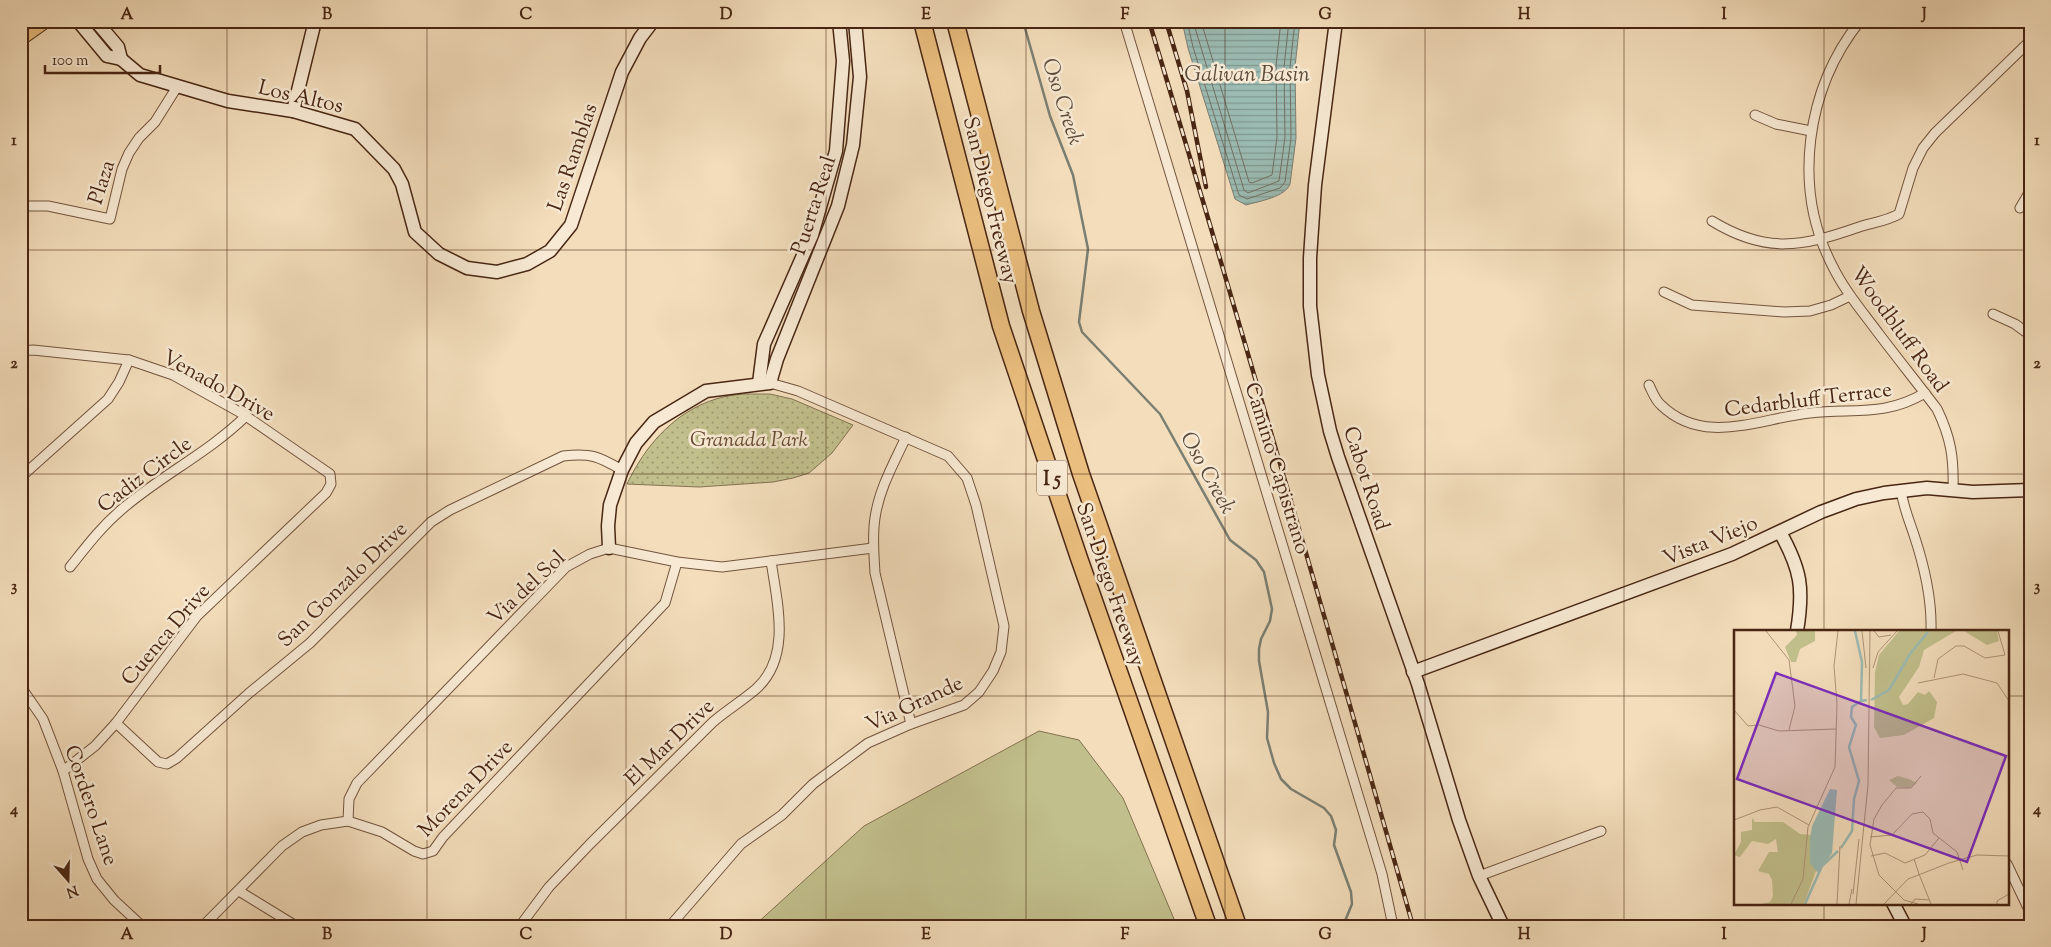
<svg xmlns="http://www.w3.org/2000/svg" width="2051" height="947" font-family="'Sorts Mill Goudy',serif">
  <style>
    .grass { fill: #c1bf8c; stroke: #847250 }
    .park { fill: url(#park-dots); stroke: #847250 }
    .water { fill: url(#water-rules); stroke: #7a7f73 }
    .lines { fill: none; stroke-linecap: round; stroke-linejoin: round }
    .shore { stroke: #727063; stroke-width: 1 }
    .stream { stroke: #7a7f73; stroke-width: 2.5 }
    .street-casing { stroke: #73543d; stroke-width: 11 }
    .secondary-casing { stroke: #482613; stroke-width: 15 }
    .primary-casing { stroke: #482613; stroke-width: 16 }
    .highway-casing { stroke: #482613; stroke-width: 19 }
    .street { stroke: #f7e9d3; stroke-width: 9 }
    .secondary { stroke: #f7e9d3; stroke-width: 12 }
    .primary { stroke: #eabe7e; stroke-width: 14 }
    .highway { stroke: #eabe7e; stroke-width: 16 }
    .rail-casing { stroke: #482613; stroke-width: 4.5 }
    .rail { stroke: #f7e9d3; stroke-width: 2.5; stroke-dasharray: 8; stroke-linecap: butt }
    .grid { fill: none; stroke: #482613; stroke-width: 1; stroke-opacity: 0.55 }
    .labels { text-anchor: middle; stroke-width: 5; stroke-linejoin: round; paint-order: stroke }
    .shield { fill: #f7e9d3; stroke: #7c604d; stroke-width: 1 }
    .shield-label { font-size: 20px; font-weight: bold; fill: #482613 }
    .street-label { font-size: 21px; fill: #482613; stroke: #f7e9d3 }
    .park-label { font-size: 21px; font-style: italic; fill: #664c31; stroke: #f7e9d3 }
    .water-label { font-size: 22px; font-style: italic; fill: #5d4b3b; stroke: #f7e9d3 }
    .inset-river { fill: none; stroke: #9bbbb3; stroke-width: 2.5 }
    .inset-road { fill: none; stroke: #af9478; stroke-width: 1 }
    .view { fill: #7b2cbf; fill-opacity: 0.15; stroke: #7b2cbf; stroke-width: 2.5 }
    .inset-edge { fill: none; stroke: #482613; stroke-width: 2.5 }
    .neatline { fill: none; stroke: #482613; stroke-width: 2 }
    .grid-label { font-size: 16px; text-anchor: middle; font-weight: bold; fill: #482613 }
  </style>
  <defs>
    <pattern id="park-dots" width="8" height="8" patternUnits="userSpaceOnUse" patternTransform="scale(1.25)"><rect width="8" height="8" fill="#c1bf8c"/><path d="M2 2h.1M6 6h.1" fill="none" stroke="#9f9b71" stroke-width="1.8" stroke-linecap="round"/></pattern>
    <pattern id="water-rules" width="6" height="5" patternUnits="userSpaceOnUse" patternTransform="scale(1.25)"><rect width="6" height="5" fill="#9bbbb3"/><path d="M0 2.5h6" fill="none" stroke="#809890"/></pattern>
  </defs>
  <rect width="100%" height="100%" fill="#f3ddbb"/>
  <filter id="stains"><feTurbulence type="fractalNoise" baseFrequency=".004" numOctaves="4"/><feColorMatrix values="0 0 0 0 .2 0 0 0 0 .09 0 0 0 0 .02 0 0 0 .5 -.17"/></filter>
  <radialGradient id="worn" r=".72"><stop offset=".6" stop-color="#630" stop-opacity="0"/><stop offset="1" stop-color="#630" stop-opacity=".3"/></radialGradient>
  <path class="grass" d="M1039 731 1079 740 1123 798 1177 926H754L864 826Z"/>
  <path class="park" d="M743 394H770L792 399 853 425 832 453 809 473 793 478 773 482 699 487 627 484C645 446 674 412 716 399 725 396 734 395 743 394Z"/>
  <path class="water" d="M1182 21H1300L1295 67 1296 138 1290 184C1285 197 1260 201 1246 205L1235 199 1188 48Z"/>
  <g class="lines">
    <g class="shore">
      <path d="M1187 21 1193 47 1239 195 1247 199 1280 188 1285 182 1291 138 1290 67 1295 21"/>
      <path d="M1193 21 1244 190 1248 193 1279 181 1285 137 1284 67 1289 21"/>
      <path d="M1201 21 1249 182 1252 183 1272 175 1277 137 1276 66 1281 21"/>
    </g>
    <path class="stream" d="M1023 21 1050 116 1073 175 1088 249 1079 322 1082 332 1160 414 1230 540 1256 560 1264 572 1272 609 1270 621 1261 639 1259 649V661L1268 712 1267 738 1274 763 1281 779 1291 789 1324 808 1331 816 1336 830 1334 845 1351 892 1352 904 1343 926"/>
    <defs>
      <g id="street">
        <path d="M1124 21 1382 874 1393 926"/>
        <path d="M1860 21C1806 89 1792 187 1832 265 1844 290 1862 311 1879 334 1898 359 1918 384 1937 409 1951 438 1954 458 1953 490"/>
        <path d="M1755 115 1776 124 1811 131"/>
        <path d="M21 206H48L110 219 122 169 129 153 139 138 155 122 177 87"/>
        <path d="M2020 208 2030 191"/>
        <path d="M1712 221C1766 254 1802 247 1859 227 1871 223 1887 221 1899 214L1913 168 1923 148 1935 133 2030 41"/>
        <path d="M1664 292 1692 305 1784 312 1810 311 1831 305 1850 296"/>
        <path d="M1993 314 2015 324 2030 335"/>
        <path d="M21 351 33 350 129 360 173 375 243 414 330 474 331 484 326 493 197 616 116 723 95 746 63 771"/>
        <path d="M1649 385C1652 391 1655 400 1661 405 1704 447 1760 418 1810 413 1854 408 1884 417 1925 393"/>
        <path d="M906 437C894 463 879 489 875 518 872 536 874 555 875 573L911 724"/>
        <path d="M21 477 108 399 119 382 129 360"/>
        <path d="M1901 490C1903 506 1909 520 1914 535 1924 565 1932 599 1931 631"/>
        <path d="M70 567C86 547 101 527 121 510 160 476 208 453 246 416"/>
        <path d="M21 687 43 719 63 771 88 859 97 879 114 900 142 926"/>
        <path d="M116 723 158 762 167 764 177 758 248 694 310 643 431 522 450 510 563 456C591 453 598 456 622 470"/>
        <path d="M348 821 349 799 357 783 566 567 590 554 609 548 677 562 722 567 873 548"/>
        <path d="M2007 864 2030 912"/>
        <path d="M1479 876 1601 831"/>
        <path d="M239 891 296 926"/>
        <path d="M203 926 282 846 302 832 321 825 348 821 382 832 414 851 423 854 433 851 443 837 665 603 677 562"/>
        <path d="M520 926 549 887 590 844 713 722C727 710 742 701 756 689 792 657 777 602 771 561"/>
        <path d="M670 926 741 844 782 815 813 784 868 743 911 724 964 705 979 692 993 671 1001 652 1004 626 976 505 967 478 948 456 798 391 770 383"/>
      </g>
      <g id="secondary">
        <path d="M78 21 107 56 121 59 140 75 228 101 293 111 355 129 394 169 402 184 415 232 439 254 467 268 497 272 527 264 550 251 571 225 622 72 640 38 653 21"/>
        <path d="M96 21 118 47 121 59"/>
        <path d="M1336 21 1315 185 1310 258V306L1318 375 1330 431 1338 457 1418 684 1459 820 1479 876 1503 926"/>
        <path d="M293 111 315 21"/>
        <path d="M759 383 764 344 812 235 836 151 843 61 839 21"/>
        <path d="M1780 532C1801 570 1804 588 1797 631"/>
        <path d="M609 548 608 526 610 505 622 470 636 443 654 422 706 391 770 383 777 359 838 206 853 145 860 77 855 21"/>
        <path d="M1413 672 1732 554 1821 512 1856 499 1884 493 1927 488 1973 492 2030 490"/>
        <path d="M1893 903 1905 926"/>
      </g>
      <path id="primary" d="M21 38 45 21"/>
      <g id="highway">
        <path d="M922 21 1001 326 1079 558 1208 926"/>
        <path d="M955 21 1031 311 1081 474 1238 926"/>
      </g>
    </defs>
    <use href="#street" class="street-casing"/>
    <use href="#secondary" class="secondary-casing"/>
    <use href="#primary" class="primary-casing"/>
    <use href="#highway" class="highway-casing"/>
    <use href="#street" class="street"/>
    <use href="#secondary" class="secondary"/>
    <use href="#primary" class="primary"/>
    <use href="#highway" class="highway"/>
    <defs>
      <g id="rail">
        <path d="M1149 21C1240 322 1327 624 1413 926"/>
        <path d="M1166 21 1187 91 1206 187"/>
      </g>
    </defs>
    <use href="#rail" class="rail-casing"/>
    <use href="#rail" class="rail"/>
  </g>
  <path class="grid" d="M227 21V926M427 21V926M626 21V926M826 21V926M1026 21V926M1225 21V926M1425 21V926M1624 21V926M1824 21V631M21 250H2030M21 474H2030M21 696H1735M2007 696H2030M1824 903V926"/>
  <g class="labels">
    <rect class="shield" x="1037" y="460.5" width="30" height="35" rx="4"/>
    <g class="shield-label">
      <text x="1052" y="485">I 5</text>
    </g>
    <g class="street-label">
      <text transform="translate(301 96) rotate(13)" y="7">Los Altos</text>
      <text transform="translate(572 157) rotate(-71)" y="7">Las Ramblas</text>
      <text transform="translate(101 182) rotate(-72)" y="7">Plaza</text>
      <text transform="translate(991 200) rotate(76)" y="7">San Diego Freeway</text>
      <text transform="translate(813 205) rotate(-72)" y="7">Puerta Real</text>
      <text transform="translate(1900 329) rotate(54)" y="7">Woodbluff Road</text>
      <text transform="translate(219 385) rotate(29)" y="7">Venado Drive</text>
      <text transform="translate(1808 399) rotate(-7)" y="7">Cedarbluff Terrace</text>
      <text transform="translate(1278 468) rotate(73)" y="7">Camino Capistrano</text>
      <text transform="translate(144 474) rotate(-37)" y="7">Cadiz Circle</text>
      <text transform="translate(1367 478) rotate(72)" y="7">Cabot Road</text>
      <text transform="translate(1710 540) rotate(-22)" y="7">Vista Viejo</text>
      <text transform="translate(342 584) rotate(-44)" y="7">San Gonzalo Drive</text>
      <text transform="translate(1111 584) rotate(71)" y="7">San Diego Freeway</text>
      <text transform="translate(526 587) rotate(-43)" y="7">Via del Sol</text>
      <text transform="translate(165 634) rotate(-50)" y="7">Cuenca Drive</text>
      <text transform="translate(914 703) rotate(-25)" y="7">Via Grande</text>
      <text transform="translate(669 742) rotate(-44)" y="7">El Mar Drive</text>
      <text transform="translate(465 788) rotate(-46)" y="7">Morena Drive</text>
      <text transform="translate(92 805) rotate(71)" y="7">Cordero Lane</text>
    </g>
    <g class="park-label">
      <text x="749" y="446">Granada Park</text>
    </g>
    <g class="water-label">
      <text x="1247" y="81">Galivan Basin</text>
      <text transform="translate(1064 101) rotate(72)" y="8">Oso Creek</text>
      <text transform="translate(1209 472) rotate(61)" y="8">Oso Creek</text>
    </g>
  </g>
  <g transform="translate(1734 630)">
    <rect width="275" height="275" fill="#f3ddbb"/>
    <path d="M165 1H222L190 20 185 37 165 67 169 75 174 74 184 62 191 65 195 61 203 72 200 88 170 105 146 108 140 97 141 43 145 25ZM230 1H263L265 11 253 15ZM101 162 98 217 83 238 70 274H27L36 272 39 266 38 250 35 244 24 241 35 222H44L42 209 34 214 18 211 6 227 0 225 7 212V202L18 200V188L21 192H49L66 204 78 205Z" fill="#c1bf8c"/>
    <path d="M62 1H81V11L66 19 62 32H57L51 17 63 5ZM164 146 175 149 183 153 175 158 163 157 155 150Z" fill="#c1bf8c"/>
    <path d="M96 159 103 160 98 223 84 243 76 233V209L78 196Z" fill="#9bbbb3"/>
    <path class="inset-river" d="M121 1 128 32 127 71M137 70 155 60 176 24 194 2M107 218 118 201 120 169 125 151 115 117 122 95 117 87 118 77 127 71 133 70M71 274 88 236 104 221"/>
    <path class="inset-road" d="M32 1 55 30 61 76 55 100M128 1 132 38M140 1 145 7 157 5M139 38 144 22 163 1M200 48 204 29 222 16H230L251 28 271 25 264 1M184 53 229 44 263 53 275 71M0 80 14 96 25 95 45 101 102 99M0 190 26 180 43 177 75 195M136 207 158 205 178 184 189 182 196 189 199 203 223 222 229 240M137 226 151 223 171 233 191 225 205 208M180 229 185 244M185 244 197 274M119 264 125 209M57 274 69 249 74 197 101 137 103 74 100 36 104 1M103 274 106 216M115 274 118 259M122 274 134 155 136 1M150 274 174 249 215 233 243 225 275 226M177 274 181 269 195 270M184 274 170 270 145 245 136 215 140 189 148 175 162 158H177L187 146M263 274V271L275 264"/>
    <path class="view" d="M42 43 272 126 233 232 3 149Z"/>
    <rect width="275" height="275" class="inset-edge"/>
  </g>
  <rect width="2051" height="947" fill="none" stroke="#f3ddbb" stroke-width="55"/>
  <g transform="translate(68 880) rotate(160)" stroke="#f7e9d3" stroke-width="4" paint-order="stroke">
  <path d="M0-4L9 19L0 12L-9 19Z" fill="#482613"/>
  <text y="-8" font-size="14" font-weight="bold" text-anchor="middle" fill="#482613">N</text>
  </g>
  <path d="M45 65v8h115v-8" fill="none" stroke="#482613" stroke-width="2.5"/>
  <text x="52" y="65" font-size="15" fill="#482613" stroke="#f7e9d3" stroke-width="4" paint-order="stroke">100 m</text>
  <rect x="28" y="28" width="1996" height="892" class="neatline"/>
  <g class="grid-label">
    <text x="127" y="19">A</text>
    <text x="327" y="19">B</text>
    <text x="526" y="19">C</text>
    <text x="726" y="19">D</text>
    <text x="926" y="19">E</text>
    <text x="1125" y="19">F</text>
    <text x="1325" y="19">G</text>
    <text x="1524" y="19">H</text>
    <text x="1724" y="19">I</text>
    <text x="1924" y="19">J</text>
    <text x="14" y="145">1</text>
    <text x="2037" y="145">1</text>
    <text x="14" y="368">2</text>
    <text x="2037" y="368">2</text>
    <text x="14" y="591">3</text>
    <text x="2037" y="591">3</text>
    <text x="14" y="814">4</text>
    <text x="2037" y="814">4</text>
    <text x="127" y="939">A</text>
    <text x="327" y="939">B</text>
    <text x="526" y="939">C</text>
    <text x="726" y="939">D</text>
    <text x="926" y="939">E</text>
    <text x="1125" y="939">F</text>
    <text x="1325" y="939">G</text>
    <text x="1524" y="939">H</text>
    <text x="1724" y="939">I</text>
    <text x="1924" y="939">J</text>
  </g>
  <rect width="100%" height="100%" filter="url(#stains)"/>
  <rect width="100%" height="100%" fill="url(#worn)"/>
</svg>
